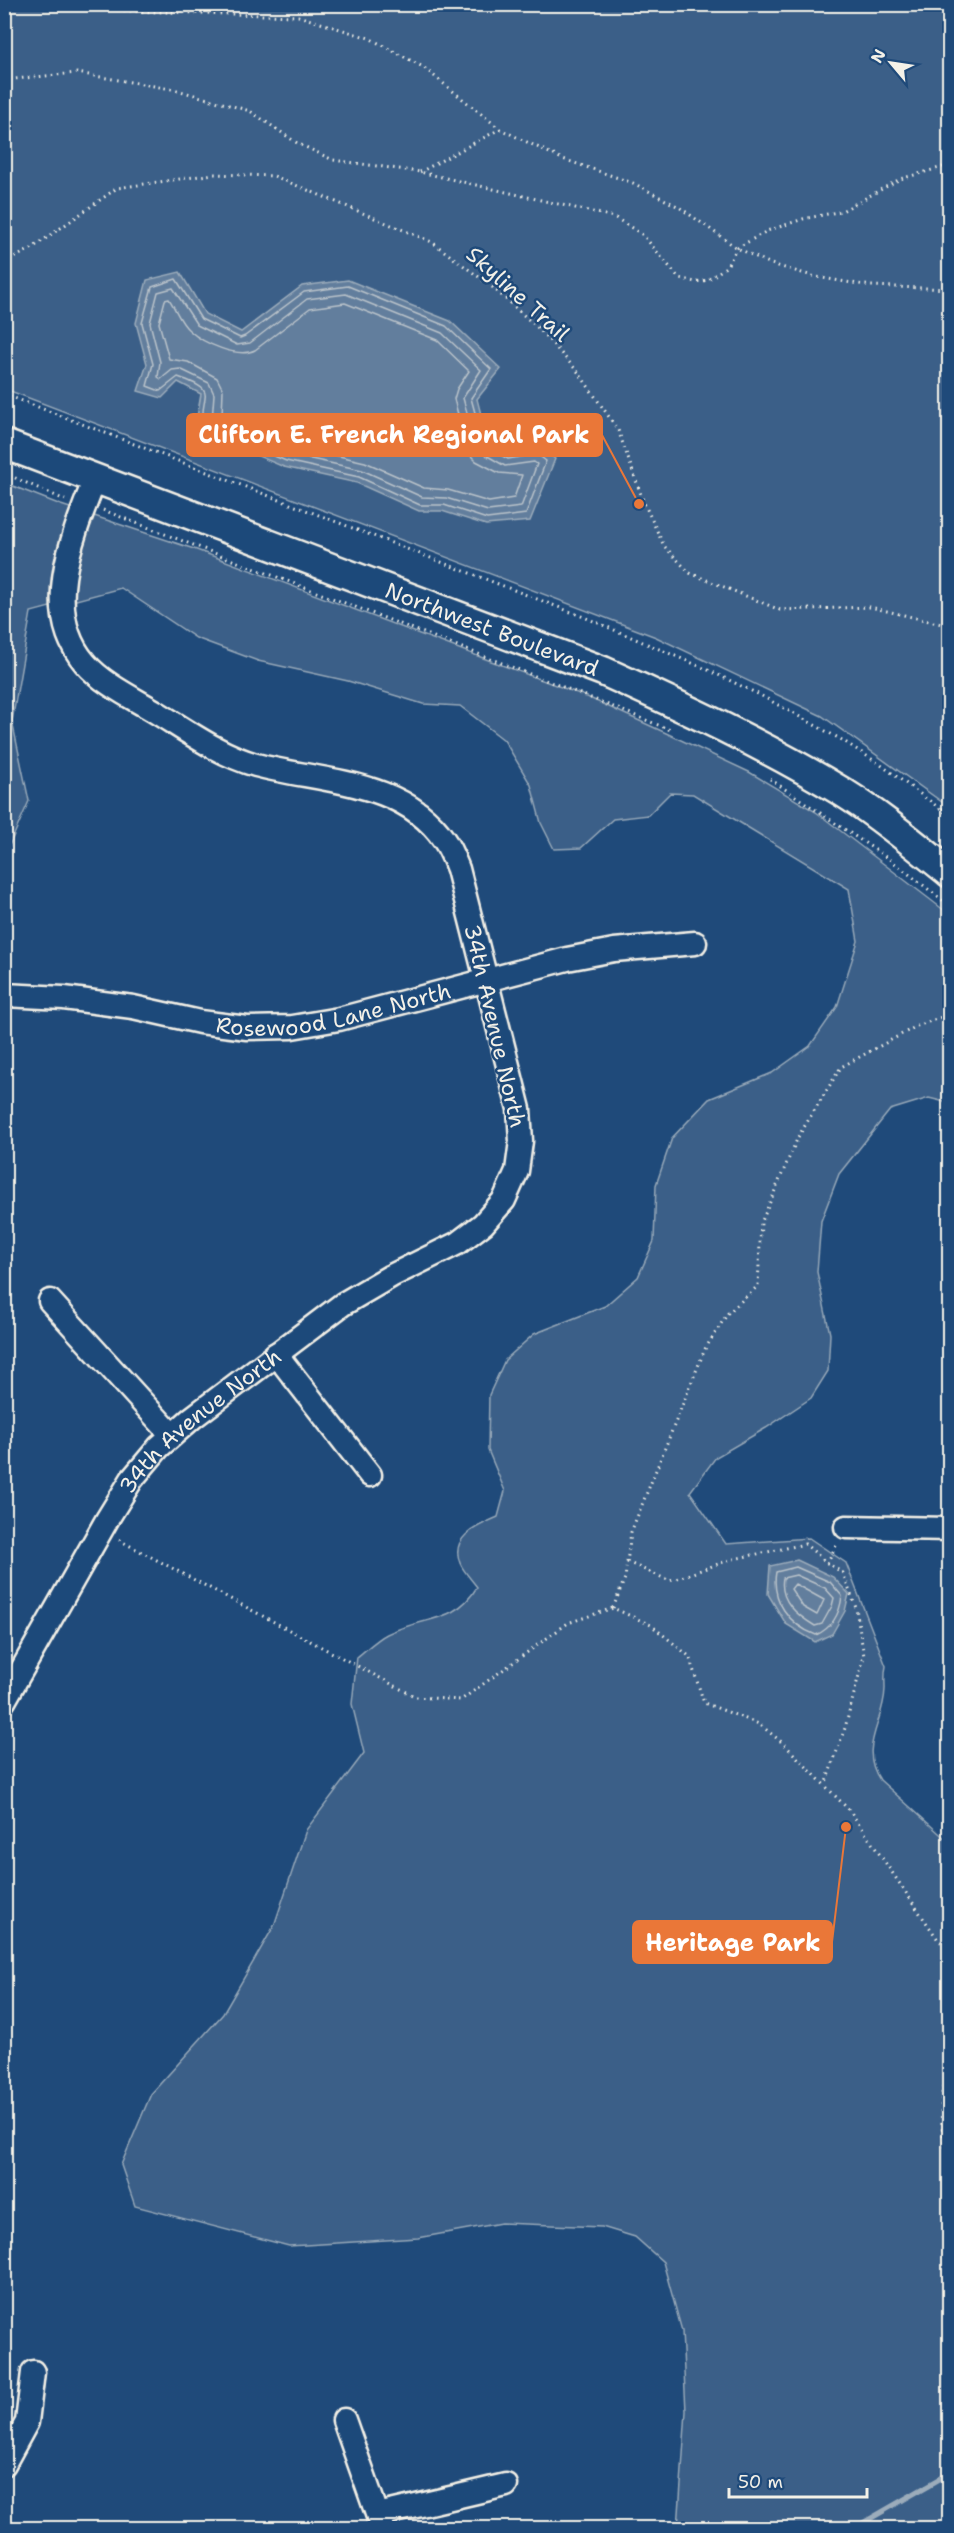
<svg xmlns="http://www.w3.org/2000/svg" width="954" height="2533" viewBox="0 0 954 2533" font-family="'Shantell Sans',sans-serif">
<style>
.green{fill:#3a5f88;stroke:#97a8b8;stroke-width:1.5}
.water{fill:#627e9d;stroke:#9cacbb;stroke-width:1.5}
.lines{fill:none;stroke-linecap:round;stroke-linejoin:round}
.shore{stroke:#bac3ca;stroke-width:1.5}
.stream{stroke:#9cacbb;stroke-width:5}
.minor-casing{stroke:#f4f1e8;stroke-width:27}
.major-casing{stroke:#f4f1e8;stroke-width:33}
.path{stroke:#f4f1e8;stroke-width:3;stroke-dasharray:1.5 4.5;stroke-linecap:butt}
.minor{stroke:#1f4a7a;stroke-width:22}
.major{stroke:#1f4a7a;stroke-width:28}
.labels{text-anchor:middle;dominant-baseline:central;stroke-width:5;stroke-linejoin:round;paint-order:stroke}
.street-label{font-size:22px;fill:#f4f1e8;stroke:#1f4a7a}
.leader{fill:none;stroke:#ea7738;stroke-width:2}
.callout-dot{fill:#ea7738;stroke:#1f4a7a;stroke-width:2}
.callout{fill:#ea7738;stroke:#ea7738;stroke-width:2}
.callout-label{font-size:24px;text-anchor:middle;font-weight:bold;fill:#fff}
</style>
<rect width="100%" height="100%" fill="#1f4a7a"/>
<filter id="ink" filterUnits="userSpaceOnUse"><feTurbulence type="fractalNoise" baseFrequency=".0167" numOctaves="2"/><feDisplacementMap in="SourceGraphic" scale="12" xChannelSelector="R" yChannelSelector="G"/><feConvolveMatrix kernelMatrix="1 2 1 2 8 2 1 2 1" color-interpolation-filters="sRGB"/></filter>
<g filter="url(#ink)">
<path class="green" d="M4,5H949V807L822,716L656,637L5,389Z
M5,483L61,505L194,549L491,661L585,696L666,733L749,772L816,812L949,914V1103L929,1098L890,1110L839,1174L821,1221L817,1272L830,1334L828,1371L811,1398L766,1428L716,1457L690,1492L726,1544L809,1538L846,1563L886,1666C884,1674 885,1680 885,1689C884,1723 858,1747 880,1780L949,1842V2528H678L686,2411L682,2331L663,2262L635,2237L602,2227L501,2223L418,2238L289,2246L135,2206L121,2165L151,2094L223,2014L274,1926L306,1830L364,1753L352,1704L357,1657C367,1649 377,1639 387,1634C422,1616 455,1625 477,1587C472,1580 463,1571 460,1563C449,1536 480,1525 498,1517L505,1491L488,1450L489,1395L505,1360L534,1334L605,1306L638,1277L654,1241L656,1185L672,1138L709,1099L772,1073L810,1046L837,1007L858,941L849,889L693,794L670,793L648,815L613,819L581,848L554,849L541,823L531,785L504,740L460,706L423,704L348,681L258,661L196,638L121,588L31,612L12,721L29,801L5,855Z"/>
<path class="water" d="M180,272L205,314L241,332L302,286L348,280L450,321L501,369L477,399L488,442L509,453L539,447L555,459L530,521L486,525L442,511H419L357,483L284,467L195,429L201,394L178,382L162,398L138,391L147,364L136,323L147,280Z
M797,1560L833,1577L849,1594L845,1611L832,1634L815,1642L786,1624L768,1594L770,1566Z"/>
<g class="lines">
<path class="shore" d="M176,279L201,319L240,338L245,336L304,292L348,286L446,326L491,369L471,398L484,446L508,459L537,454L546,461L526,514L487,519L444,505H420L359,477L286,461L204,426C197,396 223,392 178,377L160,391L147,386L153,364L142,323L152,287Z
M173,288L197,325L237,345L250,343L307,299L346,294L442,333L481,370L463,398L477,450L505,466L534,462L537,464L521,507L488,511L446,498L422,497L362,470L288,454L212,421L214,394L209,383L180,369L172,370L161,379L158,377L160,362L150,323L158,292Z
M169,299C176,309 180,323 190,331C203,343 238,359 255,350L310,308L345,303L437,340L469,371L457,389L454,399L468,453L476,461L499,473L522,475L514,498L489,502L448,490L424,488L365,462L291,445L222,416L223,390L217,378L188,362L169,359L159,323L165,300Z
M796,1567L830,1582L842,1596C840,1613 832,1628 816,1635C789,1625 771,1600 776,1572Z
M796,1575L825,1588L834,1598L832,1606L822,1624L815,1626C797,1615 779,1601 783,1578Z
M795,1584L824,1600L817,1615L803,1607L791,1589Z"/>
<path class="stream" d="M854,2528L950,2473"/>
<g class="minor-casing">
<g id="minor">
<path id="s1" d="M4,995L64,998L133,1007L200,1022L247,1028L292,1027L339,1019L567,959L614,950L695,943"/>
<path d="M50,1301L172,1435"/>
<path d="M276,1354L370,1475"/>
<path d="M846,1527L950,1529"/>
<path id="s2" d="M4,1701L108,1518L132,1479L159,1447L192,1418L343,1304L391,1276L458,1243L483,1224L504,1200L517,1171L521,1141L519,1109L458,869C454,859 450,848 444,840C403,779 320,782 256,765C220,755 187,731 156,712C133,698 103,684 85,663C40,611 73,535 95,479"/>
<path d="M344,2420L382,2528"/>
<path d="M4,2464L27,2422L33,2372"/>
<path d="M378,2515L506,2485"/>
</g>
</g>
<g class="major-casing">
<g id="major">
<path id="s3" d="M4,444L603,671C685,708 767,746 844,793C881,816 916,846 950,873"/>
</g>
</g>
<path class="path" d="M4,6L58,5L133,11L298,16L369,38L423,67L500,129L560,158L633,183L679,207L737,248L771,264L816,277L871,286L950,289
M4,80L77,73L177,90L250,111L297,143L333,160L420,172L614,217L643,235L679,278L695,282L708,280L727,266L737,248
M420,172L500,129
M737,248L767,231L803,219L842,211L900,179L950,165
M4,263L31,249L117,188L214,174L274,176L432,242L491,286L538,328L579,373L618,430L644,503L664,546L690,573L780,610L870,607L950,626
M4,394L584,617L706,669L760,695L842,740L881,765L950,816
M4,473L65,500
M103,510C292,584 484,654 673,731
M770,779L896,864L950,906
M942,809L950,803
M119,1540L416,1697L461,1700L568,1623L613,1608L651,1625L689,1656L704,1703L759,1724L784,1744L850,1811L939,1941L950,1947
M627,1562L670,1581L729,1560L805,1544L827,1563L843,1573L856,1608L864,1656L845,1728L825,1785
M827,1563L837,1544
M613,1608L625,1578L631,1532L705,1349L728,1313L758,1286L761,1223L798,1137L841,1067L917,1026L950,1014
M950,2051C941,2085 936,2126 950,2159"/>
<use href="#minor" class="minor"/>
<use href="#major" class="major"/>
</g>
</g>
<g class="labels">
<g class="street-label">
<text transform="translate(518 294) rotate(42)">Skyline Trail</text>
<text stroke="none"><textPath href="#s3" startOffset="522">Northwest Boulevard</textPath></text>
<text stroke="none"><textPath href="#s1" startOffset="334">Rosewood Lane North</textPath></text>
<text transform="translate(495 1026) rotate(77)">34th Avenue North</text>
<text stroke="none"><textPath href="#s2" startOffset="346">34th Avenue North</textPath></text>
</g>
</g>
<path class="leader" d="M639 504L602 435M846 1827L832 1942"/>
<g class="callout-dot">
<circle cx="639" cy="504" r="6"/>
<circle cx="846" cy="1827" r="6"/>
</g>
<g class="callout">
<rect x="187" y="414" width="415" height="42" rx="6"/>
<rect x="633" y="1921" width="199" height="42" rx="6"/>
</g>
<g class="callout-label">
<text x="394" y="443">Clifton E. French Regional Park</text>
<text x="733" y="1951">Heritage Park</text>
</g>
<rect width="954" height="2533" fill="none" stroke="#1f4a7a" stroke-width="24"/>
<rect x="12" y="12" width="930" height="2509" fill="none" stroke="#f4f1e8" stroke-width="2" filter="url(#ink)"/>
<g transform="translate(891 63) rotate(299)" stroke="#1f4a7a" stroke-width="4.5" paint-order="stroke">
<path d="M0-4.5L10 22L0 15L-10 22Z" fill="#f4f1e8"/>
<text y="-9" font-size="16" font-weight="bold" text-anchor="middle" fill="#f4f1e8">N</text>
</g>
<path d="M729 2488v9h138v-9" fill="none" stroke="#f4f1e8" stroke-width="3"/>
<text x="738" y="2488" font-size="18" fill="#f4f1e8" stroke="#1f4a7a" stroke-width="4.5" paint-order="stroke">50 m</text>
</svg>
